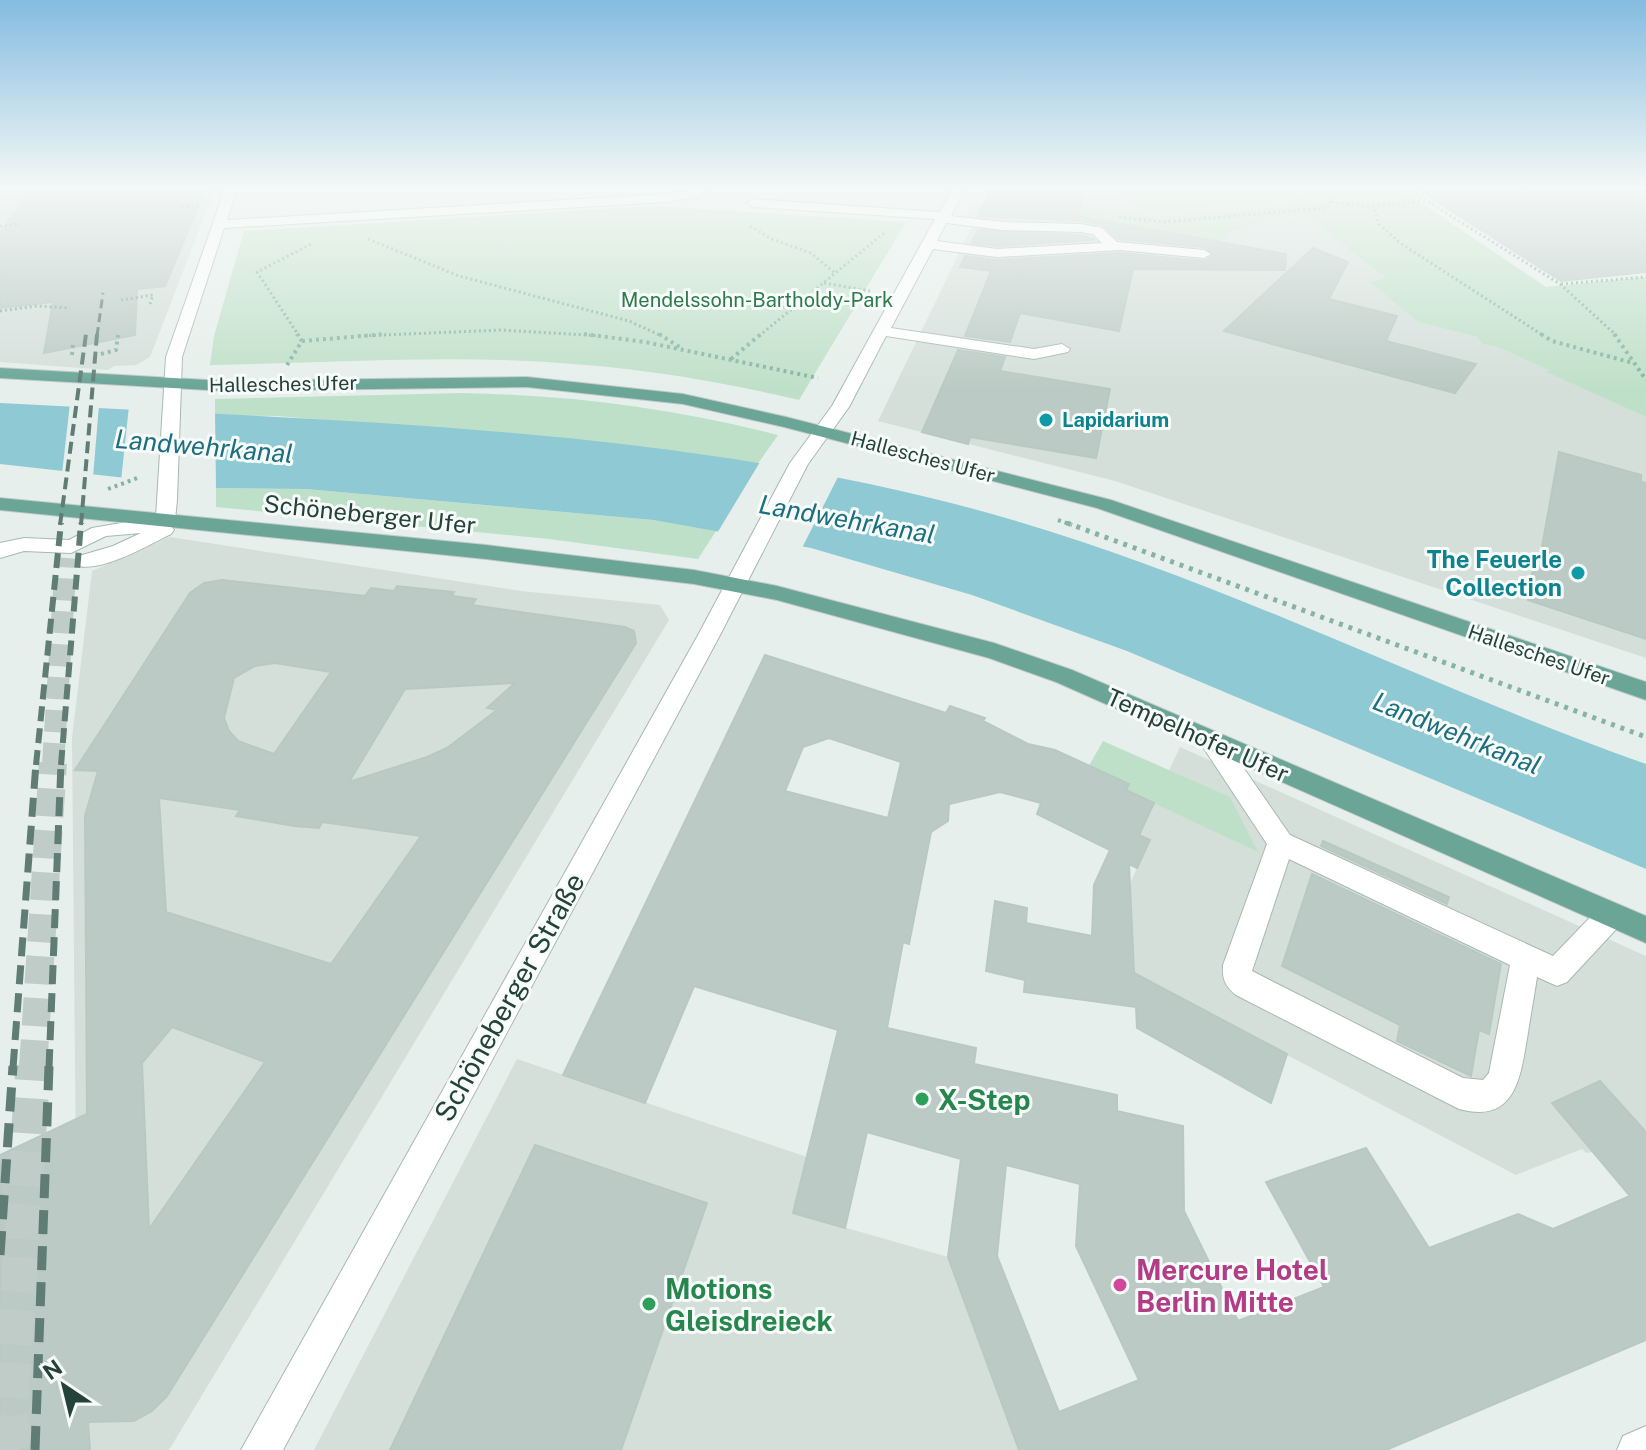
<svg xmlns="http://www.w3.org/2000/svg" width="1646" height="1450" viewBox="0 0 1646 1450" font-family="'Public Sans',sans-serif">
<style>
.built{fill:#d4dfda}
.green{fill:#bfe0c8}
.water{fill:#8ec9d4}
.pier{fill:#e6efeb}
.building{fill:#bbcac4;stroke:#b8c9c2;stroke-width:2;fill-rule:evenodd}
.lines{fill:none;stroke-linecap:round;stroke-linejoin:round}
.minor-tunnel-far2{stroke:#bfccc8;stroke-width:22;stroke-dasharray:22 11;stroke-linecap:butt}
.minor-tunnel-far1{stroke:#bfccc8;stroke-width:28;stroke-dasharray:28 14;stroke-linecap:butt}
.minor-tunnel{stroke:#bfccc8;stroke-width:35;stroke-dasharray:35 18;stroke-linecap:butt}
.minor-casing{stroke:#a8b8b2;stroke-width:2}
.major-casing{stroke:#c2cac8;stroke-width:2}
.path-far2{stroke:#86b3a5;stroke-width:3;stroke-dasharray:2 3;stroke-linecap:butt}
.path-far1{stroke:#86b3a5;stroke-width:4;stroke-dasharray:3 4;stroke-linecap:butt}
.path{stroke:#86b3a5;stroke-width:5;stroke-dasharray:4 6;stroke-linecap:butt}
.minor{fill:#fff;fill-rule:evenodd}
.major{fill:#6aa596;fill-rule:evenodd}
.rail-far4{stroke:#5f7d75;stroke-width:3;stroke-dasharray:9 5;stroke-linecap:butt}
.rail-far3{stroke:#5f7d75;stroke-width:4;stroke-dasharray:12 6;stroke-linecap:butt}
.rail-far2{stroke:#5f7d75;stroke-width:6;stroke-dasharray:15 7;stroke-linecap:butt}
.rail-far1{stroke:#5f7d75;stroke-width:7;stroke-dasharray:19 9;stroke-linecap:butt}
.rail{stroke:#5f7d75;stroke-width:9;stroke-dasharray:24 12;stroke-linecap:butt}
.culture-dot{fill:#0f9aa8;stroke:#f7fbf9;stroke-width:3}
.leisure-dot{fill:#2e9e5b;stroke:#f7fbf9;stroke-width:3}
.hotel-dot{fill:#d1479c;stroke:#f7fbf9;stroke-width:3}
.labels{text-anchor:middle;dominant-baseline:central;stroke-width:6;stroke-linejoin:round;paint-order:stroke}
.far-park-label{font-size:20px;fill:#2d7a4b;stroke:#f7fbf9}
.far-street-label{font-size:20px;fill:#24423a;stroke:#f7fbf9}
.far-culture-label{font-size:20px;font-weight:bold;fill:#0d838f;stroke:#f7fbf9;text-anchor:start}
.street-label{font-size:24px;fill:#24423a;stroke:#f7fbf9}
.culture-label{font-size:24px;font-weight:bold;fill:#0d838f;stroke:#f7fbf9;text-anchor:end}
.water-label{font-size:26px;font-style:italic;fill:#1c6f80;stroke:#f7fbf9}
.near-street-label{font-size:28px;fill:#24423a;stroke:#f7fbf9}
.near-leisure-label{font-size:28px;font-weight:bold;fill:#27864d;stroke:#f7fbf9;text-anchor:start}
.near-hotel-label{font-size:28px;font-weight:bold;fill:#b23c85;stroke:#f7fbf9;text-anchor:start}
</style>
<rect width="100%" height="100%" fill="#e6efeb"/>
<path class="built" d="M7,186H216L150,357L136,365L114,366L108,370L0,362V194Z
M992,186H1297L1321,203L1167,217L987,195Z
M971,205L1086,218L1196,238L1227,234L1276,218L1306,215L1386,279L1372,281L1418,322L1477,337L1482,344L1498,347L1550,370L1548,371L1646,417V658L1115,481L878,421L976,218L966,216Z
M170,537L521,591L660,605L669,620L169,1450H90L77,1282L72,738L92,571Z
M1180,747L1646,956V1129L1593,1152L1586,1153L1582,1149L1516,1175L1287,1055L1271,1103L1137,1028L1130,884L1149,840L1139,835Z
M517,1059L807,1157L794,1213L948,1257L1019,1450H314Z"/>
<path class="green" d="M1119,186H1289L1306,198L1145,212Z
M1303,186H1396L1546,287L1646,277V417L1547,372L1549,370L1498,347L1482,344L1477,337L1418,322L1370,282L1385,278L1306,215L1275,218L1227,234L1220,242L1086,218L982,206L987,195L1167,217L1320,203L1300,187Z
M653,206L906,222L799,400C715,380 632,367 546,362C435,355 322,363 210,365L214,336L244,231Z
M462,393C570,395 673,408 778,435L757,465L595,442L277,416L215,415V399Z
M216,488L306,489L653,520L716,531L698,559L549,539L216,507Z
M1103,741L1230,797L1258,852L1126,790L1129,783L1107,774L1103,779L1086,771Z"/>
<path class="water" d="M0,403C326,421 676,425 992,514C1218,577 1425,686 1646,764V869L1127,651L972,595L811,548L653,520L306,489L216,488L0,464Z"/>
<path class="pier" d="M70,403L99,405L93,477L62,474Z
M129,406L215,411L216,488L197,490L121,481Z
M760,462L839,475L801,550L716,535Z"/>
<path class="building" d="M33,186H207L165,286L137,289L135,335L44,353L53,302L0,308V233Z
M992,186H1086L1077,216L1286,254L1285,270L1133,269L1119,331L1020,313L1010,342L965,336L991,271L960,267L965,256L997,260L1120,253L1204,261L1214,255L1204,247L1118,239L1103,225L1082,221L978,216Z
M1412,186H1646V272L1561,281Z
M978,230L1081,235L1095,240L997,246L972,243Z
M1313,248L1348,262L1329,299L1397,316L1386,341L1476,364L1455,393L1224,331Z
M958,350L1005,357L1000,371L1110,389L1096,458L970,437L968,444L922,432Z
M1559,452L1641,475V482L1646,483V639L1528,600L1535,556L1540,558Z
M222,580L365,596L371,588L394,591L397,586L454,592L452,596L476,599L472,605L625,627L634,631L636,643L167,1396L152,1411L134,1421L88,1422L90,1450H0V1155L87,1114L85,816L98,771L75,770L190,593L204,583ZM275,663L331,672L274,754L238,741L229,731L224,718L234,678L255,666ZM515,683L487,708L497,710L447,748L427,757L349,782L405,689ZM159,798L240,810L236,816L294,826L319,828L322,822L421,836L331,964L166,912ZM172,1027L265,1062L149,1229L142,1063Z
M765,655L946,713L950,706L985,718L983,721L1028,744L1055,750L1129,784L1126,790L1154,803L1139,835L1150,840L1137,868L1129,864L1134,973L1287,1054L1271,1103L1137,1028L1136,1007L1024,992L1025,980L986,971L995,901L1027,908L1026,923L1092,936L1094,885L1110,850L1037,814L1041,803L1000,792L949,804L948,821L931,832L909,944L903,942L887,1028L976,1048L974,1064L1117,1095V1111L1183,1126L1184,1211L1238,1321L1324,1287L1266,1182L1366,1148L1429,1248L1518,1214L1553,1229L1630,1196L1552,1103L1600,1081L1646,1132V1340L1386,1450H1019L948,1257L961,1159L867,1132L845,1228L793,1213L838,1030L694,986L645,1103L563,1075ZM829,738L901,762L888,818L785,791L803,747ZM1006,1165L1080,1184L1076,1246L1139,1380L1059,1412L997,1256Z
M1323,841L1449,897L1447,904L1321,846Z
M1312,874L1501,964L1489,1034L1479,1030L1471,1076L1397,1041L1400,1025L1282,966Z
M535,1145L707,1203L621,1450H390Z"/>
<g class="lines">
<path class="minor-tunnel-far2" d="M53,765L66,558"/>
<path class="minor-tunnel-far1" d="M33,1068L53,763"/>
<path class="minor-tunnel" d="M17,1450L10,1417L33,1066"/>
<g class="minor-casing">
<path id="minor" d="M226,186H238L227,220L666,194L692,190L695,186H707L700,196L666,202L224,228L182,357L177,500L175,520L170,525L174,530L171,534C149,545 102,572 79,566L76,561L79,556L113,546L141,533L106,536L71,553L24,551L0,558V543L24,538L69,540L92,528L156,517L166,357Z
M954,186H966L951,216L1003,222L1081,224L1102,228L1117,242L1204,250L1211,254L1204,258L1120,250L997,257L933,249L891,328L1034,349L1062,344L1070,349L1068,352L1034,359L886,336L849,407L808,464L719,637L283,1450H241L697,637L790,463L832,406L935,219L753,207L747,203L753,199L940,212ZM946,223L1003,230L1081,232L1093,234L1102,243L997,249L937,241Z
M1211,731L1220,734L1290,835L1553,956L1600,907L1610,903L1620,907L1624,916L1620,925L1567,982L1557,986L1537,977C1534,998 1530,1018 1527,1039C1520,1080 1514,1124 1459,1109L1236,995C1225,986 1222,979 1223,965L1267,844L1199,741L1202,734ZM1289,859L1510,965L1489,1073L1483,1080L1463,1078L1252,971Z
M1646,1426V1450H1617L1623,1436Z"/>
</g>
<g class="major-casing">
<path id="major" d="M0,368L225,381L527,377L683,394L786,417L1111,500L1646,682V700L1097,508L784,427L683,404L527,387L225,391L0,378Z
M0,498L486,545L694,570L777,586L994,643L1072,670L1646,916V943L1056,682L989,658L777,600L694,584L486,559L0,510Z"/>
</g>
<path class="path-far2" d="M1403,186L1560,284L1617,336
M1332,202L1373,206L1379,224L1400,243L1544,336
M1373,206L1424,201
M182,207L201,205
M1119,217L1163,222L1327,208L1340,186
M0,226L20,224
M750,226L772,239L811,253L835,273
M368,239L459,276L629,321L662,336
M824,283L870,291
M1561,284L1646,277
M738,296L791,309
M121,300L153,295L150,304
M0,311L37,306L70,308
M299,336L257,272L313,243
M359,336L501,330L602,336
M759,336L884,233"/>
<path class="path-far1" d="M584,334L645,342L818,378
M659,334L681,348
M1541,334L1552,341L1633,363
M1614,334L1646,380
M302,341L386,334
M101,354L116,350L118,335
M72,355L73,343
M731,359L761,334
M287,365L302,341L297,334
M108,489L140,477
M1058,520L1072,525"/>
<path class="path" d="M1067,523L1646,737"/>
<use href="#minor" class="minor"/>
<use href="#major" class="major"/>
<path class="rail-far4" d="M97,336L103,293"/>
<path class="rail-far3" d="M60,525L86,334
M81,525L97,334"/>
<path class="rail-far2" d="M36,765L61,523
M61,765L81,523"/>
<path class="rail-far1" d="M13,1068L36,763
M49,1068L61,763"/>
<path class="rail" d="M0,1255L13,1066
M35,1450L49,1066"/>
</g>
<linearGradient id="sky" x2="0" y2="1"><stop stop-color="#84bce0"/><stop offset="0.48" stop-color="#f4f8f6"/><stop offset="1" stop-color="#f4f8f6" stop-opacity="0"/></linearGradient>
<rect width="1646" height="389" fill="url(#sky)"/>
<g class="culture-dot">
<circle cx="1046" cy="420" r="8"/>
<circle cx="1578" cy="573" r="8"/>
</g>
<g class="leisure-dot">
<circle cx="922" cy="1099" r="8"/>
<circle cx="649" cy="1304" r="8"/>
</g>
<circle class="hotel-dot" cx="1120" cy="1285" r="8"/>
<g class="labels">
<g class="far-park-label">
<text x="757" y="300">Mendelssohn-Bartholdy-Park</text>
</g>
<g class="far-street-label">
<text transform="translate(283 384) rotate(-1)">Hallesches Ufer</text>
<text transform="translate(923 457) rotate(15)">Hallesches Ufer</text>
<text transform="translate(1539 655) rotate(19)">Hallesches Ufer</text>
</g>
<g class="far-culture-label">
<text x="1062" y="420">Lapidarium</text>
</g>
<g class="street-label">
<text transform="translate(370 514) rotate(6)">Schöneberger Ufer</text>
<text transform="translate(1198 735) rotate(24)">Tempelhofer Ufer</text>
</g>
<g class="culture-label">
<text x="1562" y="559">The Feuerle<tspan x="1562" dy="28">Collection</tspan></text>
</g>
<g class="water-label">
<text transform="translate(204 446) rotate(5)">Landwehrkanal</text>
<text transform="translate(847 519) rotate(10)">Landwehrkanal</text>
<text transform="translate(1457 733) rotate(22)">Landwehrkanal</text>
</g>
<g class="near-street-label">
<text transform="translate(509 997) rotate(-61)">Schöneberger Straße</text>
</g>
<g class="near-leisure-label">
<text x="938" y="1099">X-Step</text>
<text x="665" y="1288">Motions<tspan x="665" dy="32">Gleisdreieck</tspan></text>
</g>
<g class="near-hotel-label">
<text x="1136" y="1269">Mercure Hotel<tspan x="1136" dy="32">Berlin Mitte</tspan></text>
</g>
</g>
<g transform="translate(64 1386) rotate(325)" stroke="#f7fbf9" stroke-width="6" paint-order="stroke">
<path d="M0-6L14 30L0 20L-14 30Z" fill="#24423a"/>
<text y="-12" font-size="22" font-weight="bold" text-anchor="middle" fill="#24423a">N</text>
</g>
</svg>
